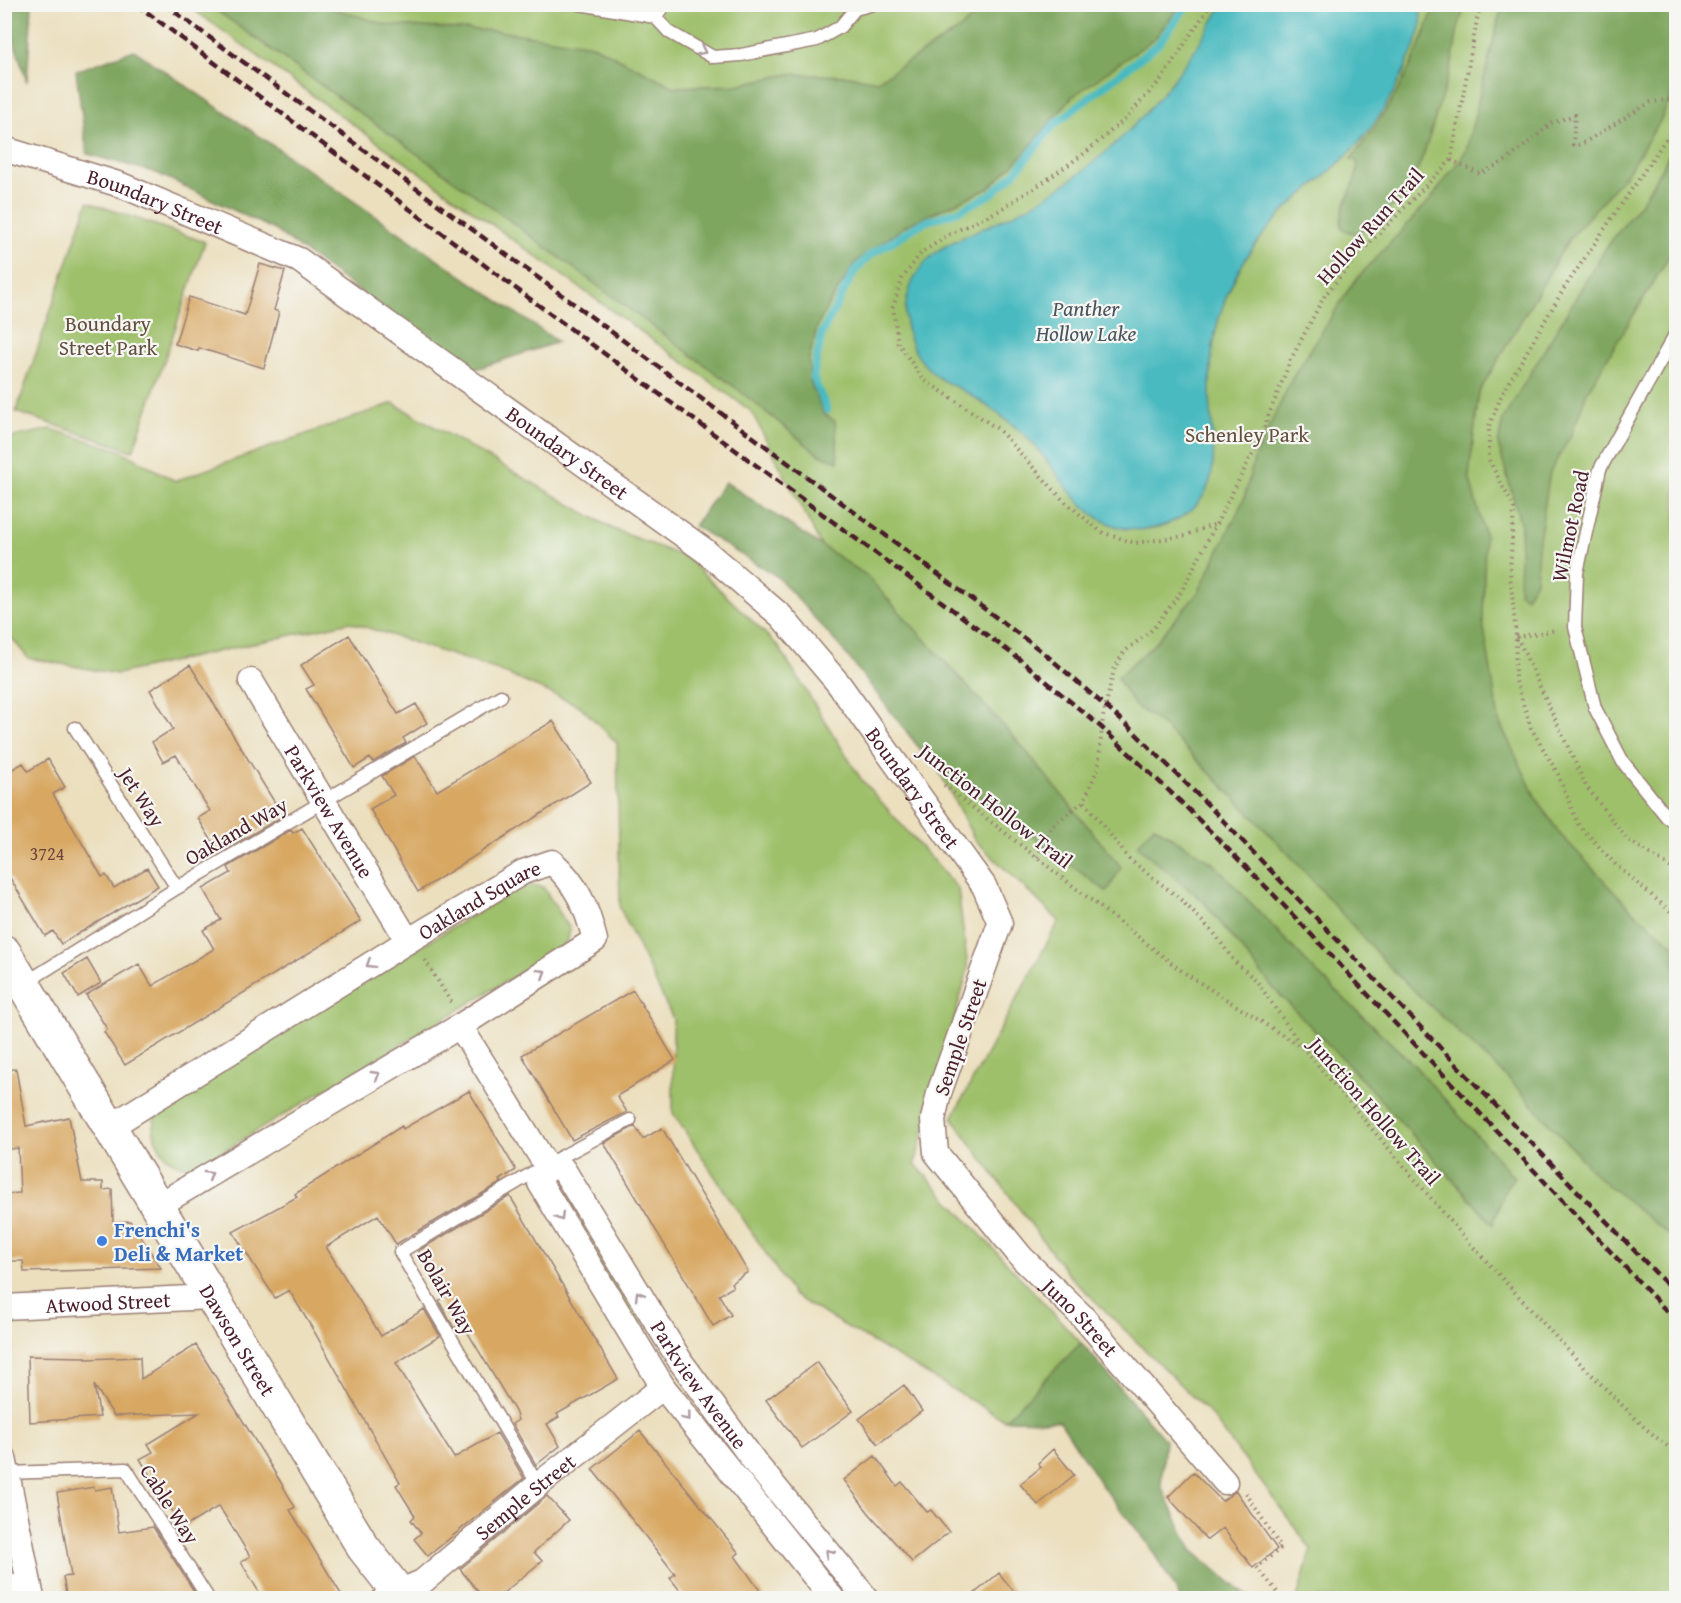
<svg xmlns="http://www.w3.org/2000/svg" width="1681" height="1603" viewBox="0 0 1681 1603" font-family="'Gentium Book Plus',serif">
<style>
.green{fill:#9ec06a;stroke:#74704a;stroke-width:1.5}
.forest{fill:#7ea65e;stroke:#646244;stroke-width:1.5}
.water{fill:#4abac0;stroke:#4a6c76;stroke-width:1.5}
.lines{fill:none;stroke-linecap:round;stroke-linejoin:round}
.stream{stroke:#4abac0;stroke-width:8}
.building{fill:#d8a863}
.lane-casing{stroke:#9a7f74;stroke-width:15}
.street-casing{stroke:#9a7f74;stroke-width:27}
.secondary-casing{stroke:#9a7f74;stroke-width:36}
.path{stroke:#9a7f74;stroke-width:4;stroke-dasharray:1.5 4.5;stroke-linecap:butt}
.lane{stroke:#fff;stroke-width:12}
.street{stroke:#fff;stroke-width:24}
.secondary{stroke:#fff;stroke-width:33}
.rail{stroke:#4a1f2b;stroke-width:4.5;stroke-dasharray:9 4.5;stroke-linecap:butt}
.oneway{stroke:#ae9aa0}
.shop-dot{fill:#3f7fe0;stroke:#f6f6f2;stroke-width:2}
.labels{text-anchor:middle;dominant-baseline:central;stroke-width:4.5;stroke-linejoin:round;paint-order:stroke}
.number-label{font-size:18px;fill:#6e4139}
.street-label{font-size:21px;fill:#4a1f2b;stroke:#f6f6f2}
.park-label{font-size:21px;fill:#634f3e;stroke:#f6f6f2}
.shop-label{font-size:21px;font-weight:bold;fill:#366cbe;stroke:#f6f6f2;text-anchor:start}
.water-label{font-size:22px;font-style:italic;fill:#4a555f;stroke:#f6f6f2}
</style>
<rect width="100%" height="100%" fill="#f6f6f2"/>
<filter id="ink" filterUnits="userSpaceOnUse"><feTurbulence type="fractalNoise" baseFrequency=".0167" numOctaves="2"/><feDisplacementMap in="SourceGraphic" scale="12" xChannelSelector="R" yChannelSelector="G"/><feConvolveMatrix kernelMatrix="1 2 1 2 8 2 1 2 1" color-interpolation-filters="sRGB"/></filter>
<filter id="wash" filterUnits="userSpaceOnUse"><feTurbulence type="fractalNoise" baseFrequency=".008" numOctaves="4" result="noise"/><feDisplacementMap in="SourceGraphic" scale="24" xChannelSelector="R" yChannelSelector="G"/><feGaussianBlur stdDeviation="1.35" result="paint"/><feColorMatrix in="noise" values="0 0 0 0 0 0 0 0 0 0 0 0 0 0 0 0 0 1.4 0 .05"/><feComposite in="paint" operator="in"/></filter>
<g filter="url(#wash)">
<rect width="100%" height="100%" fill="#ebdfbe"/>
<path class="green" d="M187,5H1676V1598H1297L1311,1549L1211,1415L1067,1273L952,1118L1059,921L975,840L751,411Z
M88,202L205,242L133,451L16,412Z
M393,403L613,529L687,558L778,646L861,779L958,889L968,969L915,1164L1081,1343L1005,1420L794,1296L673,1113V1019L620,908L617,743L580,706L495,669L350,622L117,674L28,658L5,630L4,439L51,429L122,451L175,481Z
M531,885L543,887L570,929L568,940L555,952L205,1162C200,1164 192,1167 186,1166C163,1165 145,1131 158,1111C162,1106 167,1102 171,1097L516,889Z
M558,1179L647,1325L644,1331L639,1332L552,1183Z"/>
<path class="forest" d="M5,4L32,5L27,82L5,13Z
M209,5H321L387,25L498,31L593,45L674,87L736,85L789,74L850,76L877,81L957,31L988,5H1181L1155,38L1072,97L1024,154L989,188L907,225L857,261L828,305L817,327L809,359L810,381L824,414L835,421L838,461L818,454L740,391L490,206Z
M1435,5H1466C1456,27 1457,39 1452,62C1448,80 1441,97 1436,115C1423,159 1414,194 1374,223C1363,232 1355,236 1342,229C1337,204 1360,186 1357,161L1351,159C1392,107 1414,67 1435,5Z
M1502,5H1676V84L1661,120L1627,173L1569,239L1479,392L1469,476L1485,536L1483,622L1499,721L1536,798L1560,834L1632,910L1676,947V1226L1669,1235L1598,1177L1511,1081L1392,970L1297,863L1223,786L1160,723L1134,705L1117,678L1153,645L1198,593L1244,499L1255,456L1293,377L1353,283L1431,199L1466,151Z
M134,50L558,342L470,371L273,229L157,173L87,154L76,71Z
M1676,143V245L1588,390L1571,435L1550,472L1538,547L1536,581L1526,597L1519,592L1521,525L1498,444L1503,419L1605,249L1643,200Z
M725,482L866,575L1020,744L1121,867L1107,892L927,758L842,649L778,577L694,526Z
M1154,826L1213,863L1314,970L1414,1065L1514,1177L1506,1187L1493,1224L1357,1074L1274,989L1202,900L1137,846Z
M1081,1343L1165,1440L1161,1486L1192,1550L1249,1598H1179L1178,1592L1146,1541L1102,1486L1060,1421L1005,1420Z"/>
<path class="water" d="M1223,4L1418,5C1426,25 1418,39 1409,59C1393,99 1369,136 1337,165C1316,185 1292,201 1273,223C1245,254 1226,288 1216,329C1212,350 1210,372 1210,394C1211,445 1230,499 1167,524C1147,532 1124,532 1104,521C1073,505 1055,468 1032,442C1013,423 991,408 969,394C959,388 947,384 938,377C907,354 897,315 913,281C929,245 967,237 999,221C1021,211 1042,200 1062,186C1131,139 1182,77 1223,4Z"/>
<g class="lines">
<path class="stream" d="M827,410L813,377L822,333L854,272L870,255L922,223L958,211L990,195L1014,174L1054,125L1158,44L1188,4"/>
</g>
<g id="blocks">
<path class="building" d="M260,264L285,271L274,310L279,312L264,368L199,348L198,351L175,344L189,297L245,315Z
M349,635L398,714L416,704L427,723L403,738L406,743L373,762L370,758L354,768L306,689L314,685L301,665Z
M190,665L283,816L219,853L198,818L210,811L176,755L163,762L152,742L173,729L150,690Z
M553,721L591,782L418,892L370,809L394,795L382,776L415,756L437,791Z
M48,759L65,787L53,794L102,877L106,875L114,888L147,868L158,886L61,944L53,931L45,936L4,868V774L23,763L28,771Z
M302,828L361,921L125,1065L104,1032L107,1029L86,995L139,964L152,986L214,949L203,930L221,920L203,889L231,873L228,867L291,830L293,833Z
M87,959L101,983L78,997L64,973Z
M633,990L675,1060L617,1096L627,1112L572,1140L522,1055Z
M16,1069L26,1126L69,1117L82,1182H103V1190L112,1189L113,1222L130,1221L161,1268L24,1272L23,1261H4V1194L20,1193L18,1148L4,1150V1070Z
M469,1091L516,1170L500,1180L502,1182L396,1244L378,1215L326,1247L381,1336L424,1309L440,1336L396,1363L454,1458L497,1433L524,1478L428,1556L414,1539L421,1533L411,1520L415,1516L396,1485L400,1483L315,1333L289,1290L275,1298L233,1232L297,1197L295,1194L402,1126L403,1129Z
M635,1126L643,1139L662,1128L748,1272L731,1283L733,1287L719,1295L731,1315L713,1326L604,1143Z
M510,1196L618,1379L557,1414L559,1417L547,1424L560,1446L536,1465L512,1424L518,1420L515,1411L462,1323L454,1328L439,1301L445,1297L418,1251Z
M196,1345L280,1481L295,1507L290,1510L344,1599H263L241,1562L250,1556L219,1506L183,1528L140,1459L153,1452L148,1444L199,1413L114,1416L94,1385L100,1417L30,1422L28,1356L86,1357V1359L140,1357L141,1379Z
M817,1362L853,1411L802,1448L766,1400Z
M904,1385L922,1411L878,1444L859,1419Z
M640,1431L739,1553L735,1556L766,1599H687L670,1578L675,1574L592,1469Z
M1053,1449L1074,1475L1038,1505L1020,1484L1041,1467L1038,1463Z
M875,1456L897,1486L902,1482L927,1512L931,1510L949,1532L912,1562L868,1512L844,1480Z
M1193,1472L1222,1501L1236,1491L1277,1549L1253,1568L1223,1528L1207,1540L1168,1497Z
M94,1487L95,1490L112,1487L119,1532L153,1527L199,1599H67L63,1577L71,1576L57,1493Z
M547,1496L569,1520L534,1552L542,1561L496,1599H484L460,1569Z
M999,1573L1020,1599H968Z"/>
</g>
</g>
<g filter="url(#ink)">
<use href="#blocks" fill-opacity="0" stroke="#9a7f74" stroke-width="1.5"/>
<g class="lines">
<g class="lane-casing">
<path id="lane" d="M580,4L655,17L669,32L713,57L741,55L817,40L840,27L855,9L873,4
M655,17L665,4
M1676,333L1600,469L1577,573L1575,627L1595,708L1623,762L1667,817L1676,823
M75,728L177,888
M25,983L177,888L501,696
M7,1473L126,1469L208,1598
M538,1485L400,1252L546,1165L630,1120"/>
</g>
<g class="street-casing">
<g id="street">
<path id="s1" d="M4,149L121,185L299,260L704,550L781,616L838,683L984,886L1000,923L939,1093L933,1120L936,1153L1022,1258L1082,1316L1225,1482"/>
<path id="s2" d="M251,681L408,941"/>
<path id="s3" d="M460,1026L546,1165L563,1169L681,1362L757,1465L866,1598"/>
<path id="s4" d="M110,1127L408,941L523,872L552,862C577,884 587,908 595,940L460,1026L159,1205"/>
<path d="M546,1165L540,1183L663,1387L832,1598"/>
<path id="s5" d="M4,1307L211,1297"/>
<path d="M4,1458L32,1598"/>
<path d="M4,1589L29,1584"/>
<path id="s6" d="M385,1598L422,1582L538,1485L663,1387"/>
</g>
</g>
<g class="secondary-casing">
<g id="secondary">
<path id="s7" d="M4,952L363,1547L403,1598"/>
</g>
</g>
<path class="path" d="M757,4L760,15
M1211,4L1160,81L1124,120L1085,153L1042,183L998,211L950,234L921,253L902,279L893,307L898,343L923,379L998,429L1063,500L1101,532L1135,543L1184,536L1218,523
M1676,124L1563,290L1502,394L1489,426V460L1514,508L1510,572L1516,637L1515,678L1531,728L1558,774L1578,824L1616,865L1676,916
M1451,160L1480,174L1507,160L1552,123L1575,115L1573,145H1580L1651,102L1676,99
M1516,637L1557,630
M1517,637L1586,786L1627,839L1676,871
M944,785L1183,972L1303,1048L1465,1238L1579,1362L1645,1428L1676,1453
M1037,857L1051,827L1084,801
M425,960L451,1002
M1303,1048L1256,980L1235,962L1214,933L1178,897L1129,859L1084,801L1098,768L1103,717L1114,670L1124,652L1153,629L1181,592L1257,445L1291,359L1325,295L1358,255L1451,160L1480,4
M1246,1493L1281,1548L1257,1567L1282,1598"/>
<use href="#lane" class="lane"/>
<use href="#street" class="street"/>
<use href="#secondary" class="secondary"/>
<path class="rail" d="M136,4L503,279L1018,658L1101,727L1181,802L1273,894L1676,1321
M164,4L574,304L1044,653L1128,726L1210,807L1676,1294"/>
</g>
<defs><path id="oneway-chevron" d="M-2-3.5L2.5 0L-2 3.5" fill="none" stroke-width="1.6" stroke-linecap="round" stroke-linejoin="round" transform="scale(1.5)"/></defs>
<g class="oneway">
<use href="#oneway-chevron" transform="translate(702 51) rotate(26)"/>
<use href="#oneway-chevron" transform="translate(370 964) rotate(148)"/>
<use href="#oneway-chevron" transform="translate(542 973) rotate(-32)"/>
<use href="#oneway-chevron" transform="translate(376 1075) rotate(-31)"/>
<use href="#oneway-chevron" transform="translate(209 1175) rotate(-31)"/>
<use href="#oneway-chevron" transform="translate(560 1217) rotate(59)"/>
<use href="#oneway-chevron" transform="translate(639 1295) rotate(-121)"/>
<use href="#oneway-chevron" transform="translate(687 1417) rotate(52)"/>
<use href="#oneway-chevron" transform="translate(829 1553) rotate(-129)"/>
</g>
</g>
<circle class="shop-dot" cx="102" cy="1241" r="6"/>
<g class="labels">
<g class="number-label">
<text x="47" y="853">3724</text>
</g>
<g class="street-label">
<text stroke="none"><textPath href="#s1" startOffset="160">Boundary Street</textPath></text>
<text transform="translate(1370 226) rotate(-48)">Hollow Run Trail</text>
<text stroke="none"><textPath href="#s1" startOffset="646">Boundary Street</textPath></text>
<text transform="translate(1570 526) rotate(-78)">Wilmot Road</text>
<text stroke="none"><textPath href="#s1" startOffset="1132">Boundary Street</textPath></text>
<text transform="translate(142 797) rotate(57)">Jet Way</text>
<text transform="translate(996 806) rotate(38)">Junction Hollow Trail</text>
<text stroke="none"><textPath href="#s2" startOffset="152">Parkview Avenue</textPath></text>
<text transform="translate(236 831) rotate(-30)">Oakland Way</text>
<text stroke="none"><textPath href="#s4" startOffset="434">Oakland Square</textPath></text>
<text transform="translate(960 1037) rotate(-71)">Semple Street</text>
<text transform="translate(1375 1111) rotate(49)">Junction Hollow Trail</text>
<text transform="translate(447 1292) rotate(60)">Bolair Way</text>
<text stroke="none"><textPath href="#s5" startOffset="104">Atwood Street</textPath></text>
<text stroke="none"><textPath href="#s1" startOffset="1754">Juno Street</textPath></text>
<text stroke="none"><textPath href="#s7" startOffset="453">Dawson Street</textPath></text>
<text stroke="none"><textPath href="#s3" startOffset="436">Parkview Avenue</textPath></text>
<text stroke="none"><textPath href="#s6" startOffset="174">Semple Street</textPath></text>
<text transform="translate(170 1504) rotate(57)">Cable Way</text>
</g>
<g class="park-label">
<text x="108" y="323">Boundary<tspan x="108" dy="24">Street Park</tspan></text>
<text x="1247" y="434">Schenley Park</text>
</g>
<g class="shop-label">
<text x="114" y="1229">Frenchi's<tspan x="114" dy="24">Deli &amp; Market</tspan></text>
</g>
<g class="water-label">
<text x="1086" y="308">Panther<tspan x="1086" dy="25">Hollow Lake</tspan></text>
</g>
</g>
<rect width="1681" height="1603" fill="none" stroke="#f6f6f2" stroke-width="24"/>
</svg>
